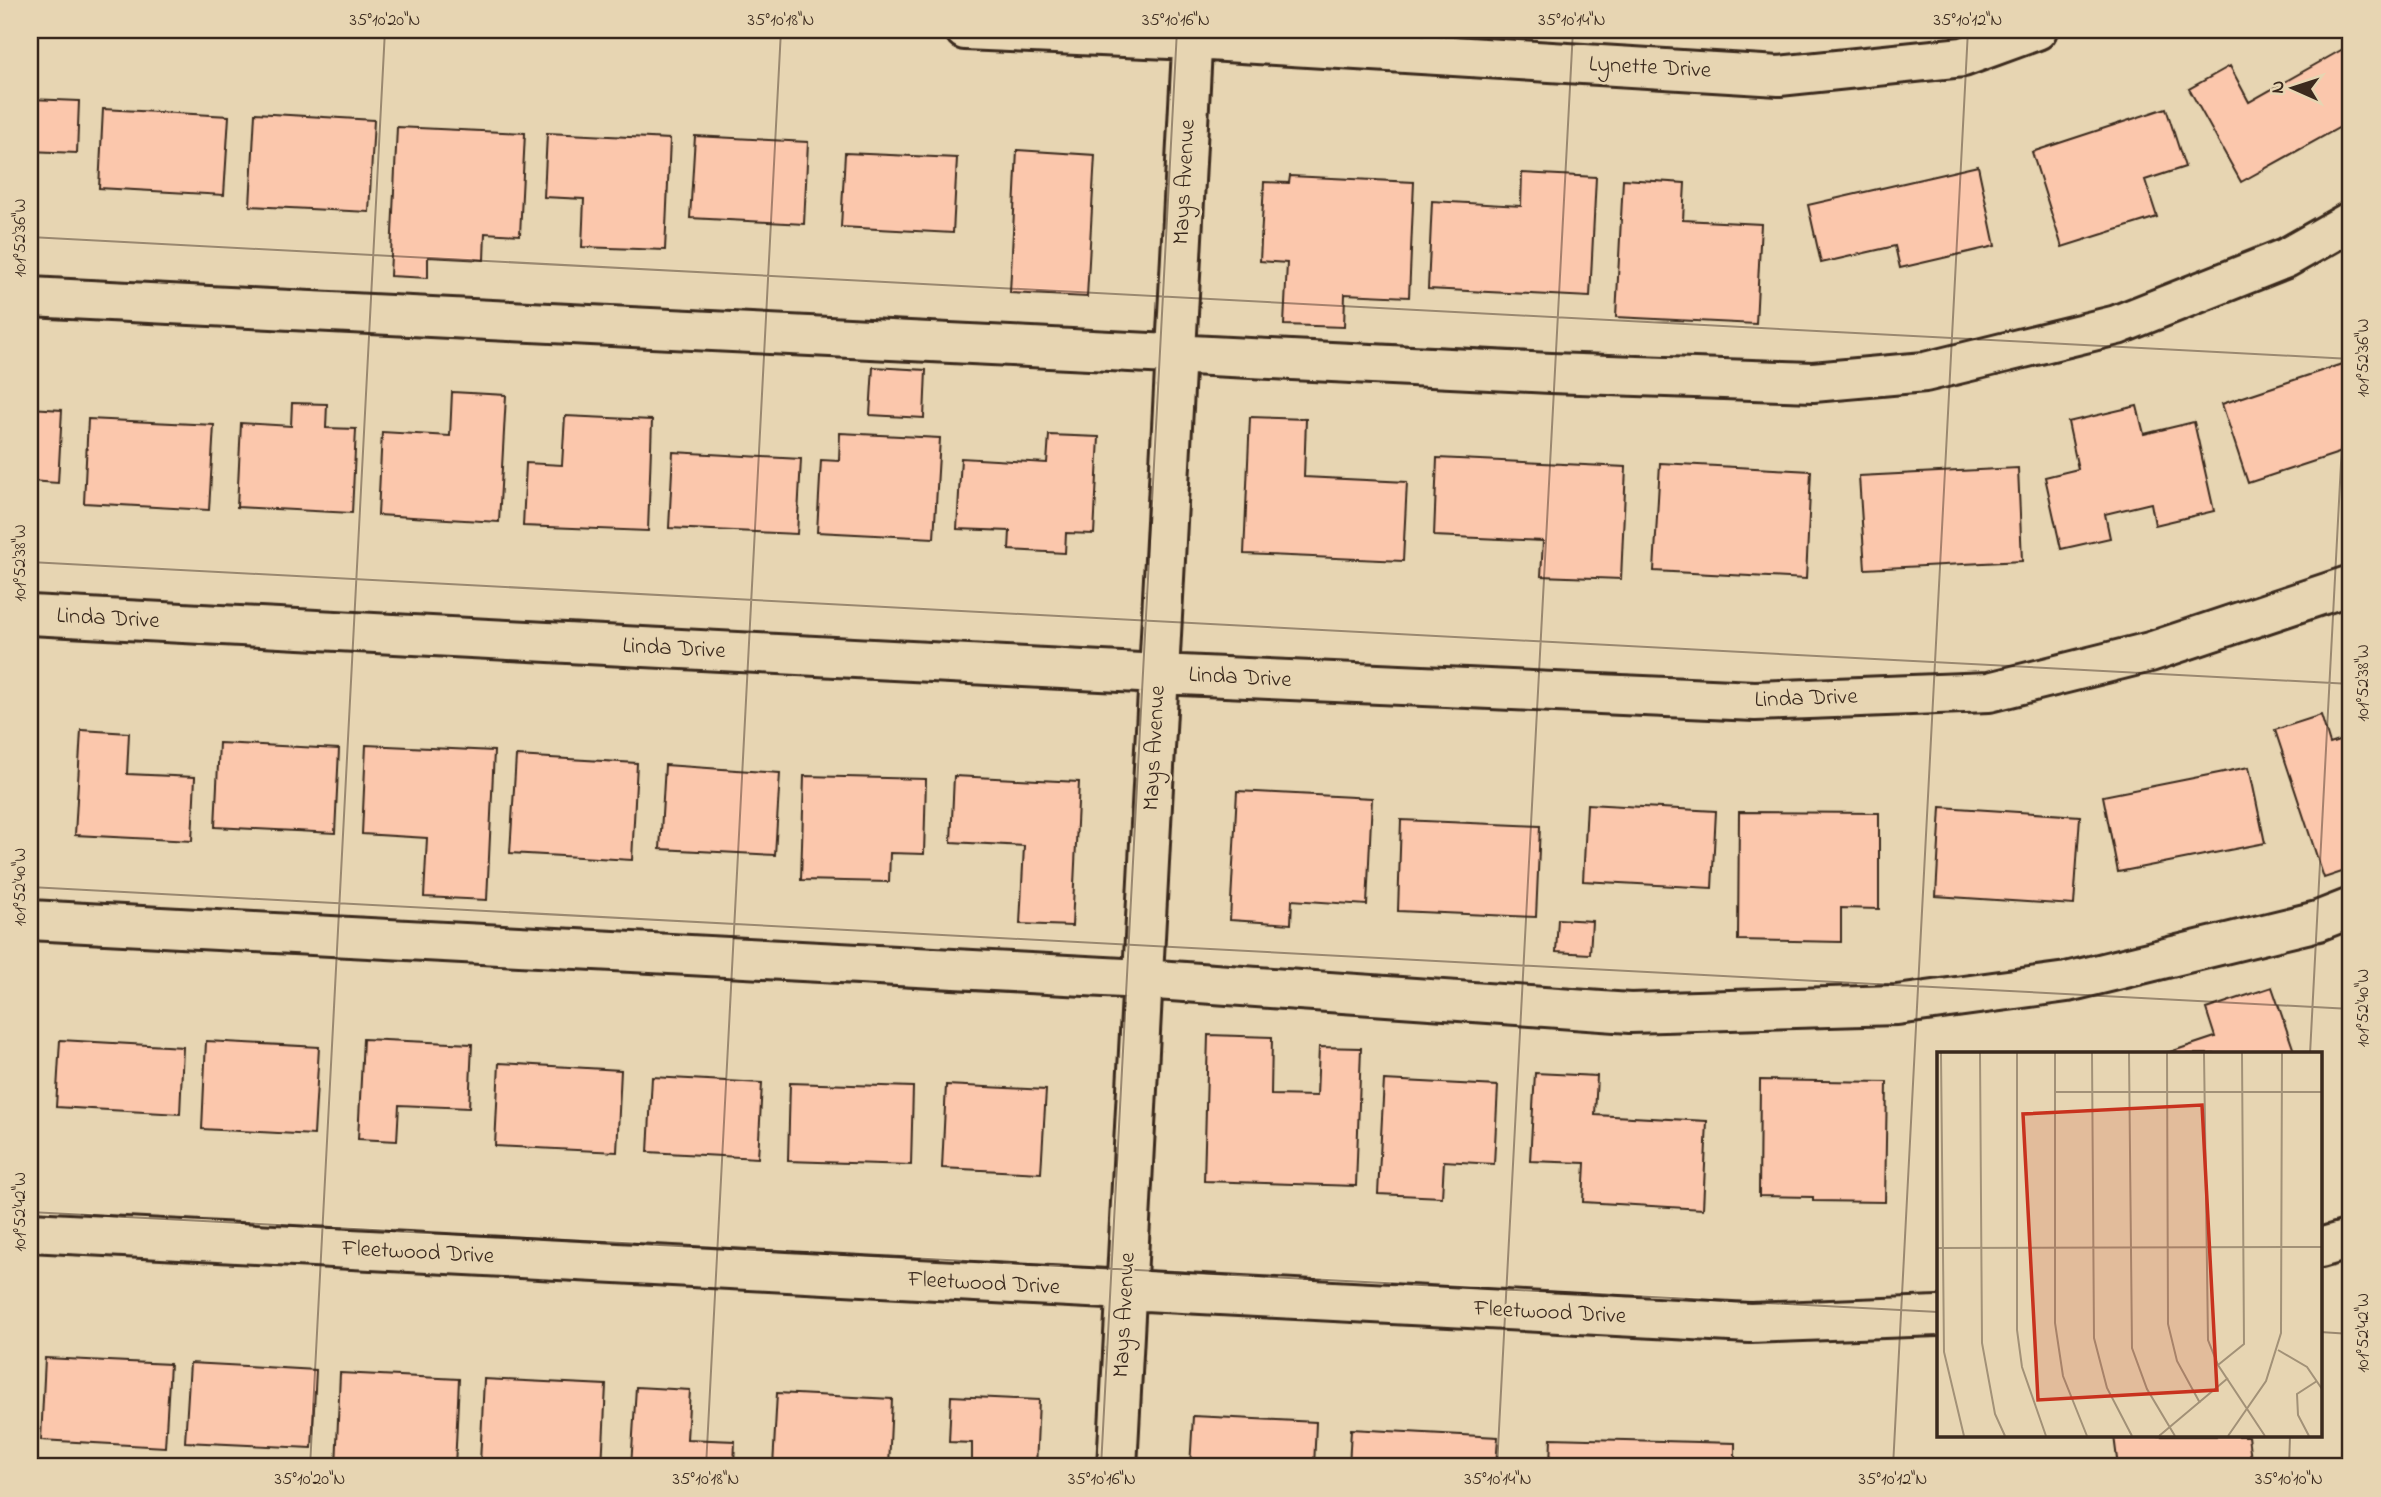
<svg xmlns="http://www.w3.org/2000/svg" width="2381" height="1497" viewBox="0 0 2381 1497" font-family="'Indie Flower',sans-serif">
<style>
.building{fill:#fbc7ac;stroke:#3b2a1e;stroke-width:2}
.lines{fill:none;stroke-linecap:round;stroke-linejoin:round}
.minor-casing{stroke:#3b2a1e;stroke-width:44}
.minor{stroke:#e7d5b2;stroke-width:38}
.ticks{fill:none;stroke:#3b2a1e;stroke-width:2;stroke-opacity:0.45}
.labels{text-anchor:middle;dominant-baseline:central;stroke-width:5;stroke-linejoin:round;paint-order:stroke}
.street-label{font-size:23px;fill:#3b2a1e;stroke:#e7d5b2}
.inset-road{fill:none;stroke:#a29177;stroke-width:2}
.view{fill:#c8321e;fill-opacity:0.15;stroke:#c8321e;stroke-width:3.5}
.inset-edge{fill:none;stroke:#3b2a1e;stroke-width:3.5}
.neatline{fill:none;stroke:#3b2a1e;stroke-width:2.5}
.ticks-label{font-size:18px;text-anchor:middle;fill:#3b2a1e}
</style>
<rect width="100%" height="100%" fill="#e7d5b2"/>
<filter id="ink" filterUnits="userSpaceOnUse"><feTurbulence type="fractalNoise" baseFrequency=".0143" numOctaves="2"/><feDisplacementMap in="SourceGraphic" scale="14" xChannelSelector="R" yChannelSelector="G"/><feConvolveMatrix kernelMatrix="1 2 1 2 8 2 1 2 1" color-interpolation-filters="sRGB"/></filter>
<g filter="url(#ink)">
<path class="building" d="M2343,49L2351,64V103L2347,105L2351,113V121L2241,182L2189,89L2230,66L2249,102Z
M30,99L79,101L77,153L30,151Z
M2166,108L2185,167L2145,180L2157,217L2062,247L2032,152Z
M103,109L229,116L224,195L99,188Z
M255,113L374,120L369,212L250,206Z
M397,127L525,133L520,235L485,233L484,260L428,257V278L390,276Z
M547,133L670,139L665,250L582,247L584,199L544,197Z
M695,136L808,142L804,224L690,218Z
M1017,150L1095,155L1087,297L1010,293Z
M845,153L957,158L953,233L841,227Z
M1978,166L1995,246L1900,268L1895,246L1821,263L1808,205Z
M1522,173L1596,177L1590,297L1428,289L1432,201L1521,206Z
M1290,176L1414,182L1409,297L1345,294L1344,327L1284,325L1287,263L1260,261L1264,182L1289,183Z
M1623,179L1685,183L1683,220L1761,224L1756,324L1616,317Z
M2351,361V449L2248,483L2222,404Z
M873,367L926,370L924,418L870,415Z
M452,392L506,395L499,522L378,515L382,432L450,436Z
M292,403L327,404L326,428L356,429L352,513L237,507L241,423L291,426Z
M2137,406L2144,434L2194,422L2214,511L2155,525L2151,503L2105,514L2110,538L2061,549L2045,477L2078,469L2068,422Z
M30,408L62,410L58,483L30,481Z
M565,416L652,420L648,531L523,526L526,463L562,465Z
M1250,417L1306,419L1304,477L1407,482L1403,561L1244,554Z
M88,419L214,425L209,510L84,503Z
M840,433L940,438L934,538L817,532L821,460L839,461Z
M1049,435L1099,437L1094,534L1066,533L1065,553L1009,550L1010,531L957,529L961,458L1047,463Z
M673,452L801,459L797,534L669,528Z
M1437,458L1626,467L1621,579L1541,576L1543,541L1434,536Z
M1660,463L1811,471L1806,579L1654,571Z
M2018,468L2022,561L1865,569L1859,476Z
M2321,715L2330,744L2351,737V869L2324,878L2275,730Z
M81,730L129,733L127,774L195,777L192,841L75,835Z
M219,743L339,749L335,833L215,827Z
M366,745L494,751L487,900L424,897L427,838L362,834Z
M516,756L637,763L632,860L510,853Z
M665,765L780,773L775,855L660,849Z
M2249,767L2265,843L2118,872L2103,796Z
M804,776L926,779L924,854L890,853L889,882L801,880Z
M954,776L1079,782L1072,926L1020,924L1024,846L951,842Z
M1237,791L1372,798L1367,905L1292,900L1291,924L1230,920Z
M1587,804L1716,811L1712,888L1583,881Z
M1941,807L2080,816L2074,905L1936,896Z
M1739,812L1879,813V909L1841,908V942L1738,940Z
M1401,820L1540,826L1536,917L1398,911Z
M1558,919L1592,921L1590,954L1556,952Z
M2272,987L2295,1054H2164L2215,1037L2206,1009Z
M1208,1035L1272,1037L1271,1095L1317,1096L1319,1047L1361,1048L1356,1186L1204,1181Z
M363,1039L472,1044L469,1108L399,1105L397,1141L358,1139Z
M60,1040L183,1047L180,1114L56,1107Z
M206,1041L319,1047L314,1135L202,1129Z
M499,1063L621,1070L617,1152L495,1146Z
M1535,1073L1597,1076L1595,1115L1707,1121L1703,1209L1583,1202L1585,1163L1530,1161Z
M652,1077L762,1083L758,1158L648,1152Z
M1384,1080L1498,1086L1494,1164L1444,1161L1442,1197L1378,1194Z
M1760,1080L1887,1082L1885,1202L1813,1201V1197L1759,1196Z
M790,1083L913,1087L911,1165L788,1161Z
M946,1085L1046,1090L1041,1173L942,1168Z
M45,1358L170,1364L165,1447L41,1440Z
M190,1363L316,1370L312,1448L185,1442Z
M340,1373L459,1379L455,1467H336Z
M484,1379L606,1385L602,1467L480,1463Z
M636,1387L690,1390L687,1439L735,1441L734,1467H631Z
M777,1393L892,1399L889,1467H773Z
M951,1396L1039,1400L1036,1467H972V1443L949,1442Z
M1193,1416L1316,1422L1314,1467H1190Z
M1351,1429L1498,1437L1496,1467H1349Z
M2114,1436H2248L2252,1467H2118Z
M1551,1438L1735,1443V1467H1550Z"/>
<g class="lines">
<g class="minor-casing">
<path id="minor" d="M965,30L1193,40L1779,76L1963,57L2037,30
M30,297L1551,373L1813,382L1925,372L2117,325L2286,258L2351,221
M30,615L1159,674L1755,701L1989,692L2150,652L2351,585
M30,920L1142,979L1630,1013L1897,1005L2067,982L2318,921L2351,908
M30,1232L1750,1323L1938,1316
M2320,1248L2351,1239
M1117,1467L1193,30"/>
</g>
<use href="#minor" class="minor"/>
</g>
</g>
<path class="ticks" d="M2273,30L2351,34M30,237L2351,359M30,562L2351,684M30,887L2351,1009M2310,1054L2351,273M30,1212L1938,1312M2320,1332L2351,1334M310,1467L385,30M706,1467L781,30M1101,1467L1177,30M1497,1467L1573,30M1893,1467L1968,30M2289,1467L2290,1436"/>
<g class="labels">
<g class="street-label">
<text transform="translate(1650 68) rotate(3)">Lynette Drive</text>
<text transform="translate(1185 182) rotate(-87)">Mays Avenue</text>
<text transform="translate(108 619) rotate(3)">Linda Drive</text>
<text transform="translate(674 649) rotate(3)">Linda Drive</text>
<text transform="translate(1240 678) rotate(3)">Linda Drive</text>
<text transform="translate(1806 699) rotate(-2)">Linda Drive</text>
<text transform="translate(1155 748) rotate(-87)">Mays Avenue</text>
<text transform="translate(418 1253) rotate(3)">Fleetwood Drive</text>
<text transform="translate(984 1284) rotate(3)">Fleetwood Drive</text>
<text transform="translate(1550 1313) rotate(3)">Fleetwood Drive</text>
<text transform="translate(1125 1315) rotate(-87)">Mays Avenue</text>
</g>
</g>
<g transform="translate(1937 1052)">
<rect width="385" height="385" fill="#e7d5b2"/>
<path class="inset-road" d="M4,1L7,300L27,384M43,1L45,291L58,362L68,384M80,1V278L85,315L109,384M118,1V271L126,324L150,384M155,1L157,286L170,336L195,384M192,1L195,296L210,337L238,384M230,1L231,272L240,309L263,351M267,1L271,288L281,313L328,384M118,40H385M1,196L385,195M341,298L370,315L385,337M281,313L307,292L305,1M222,384L291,326M291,384L329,329L344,281L345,1M372,384L361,363L360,342L380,329"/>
<path class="view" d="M265,53L280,338L101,348L86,62Z"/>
<rect width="385" height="385" class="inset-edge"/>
</g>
<rect width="2381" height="1497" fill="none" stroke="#e7d5b2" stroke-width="77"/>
<g transform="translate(2293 88) rotate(273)" stroke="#e7d5b2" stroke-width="5" paint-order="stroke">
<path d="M0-5L12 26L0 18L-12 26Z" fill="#3b2a1e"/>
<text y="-10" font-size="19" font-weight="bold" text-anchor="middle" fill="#3b2a1e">N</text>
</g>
<rect x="38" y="38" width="2304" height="1420" class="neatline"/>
<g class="ticks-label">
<text x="385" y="25">35°10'20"N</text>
<text x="781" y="25">35°10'18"N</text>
<text x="1176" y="25">35°10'16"N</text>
<text x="1572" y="25">35°10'14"N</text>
<text x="1968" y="25">35°10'12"N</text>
<text transform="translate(19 238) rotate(-90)" y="6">101°52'36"W</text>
<text transform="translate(2362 358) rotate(-90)" y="6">101°52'36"W</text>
<text transform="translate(19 563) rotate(-90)" y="6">101°52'38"W</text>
<text transform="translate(2362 683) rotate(-90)" y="6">101°52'38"W</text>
<text transform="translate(19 887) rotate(-90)" y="6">101°52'40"W</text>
<text transform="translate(2362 1008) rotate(-90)" y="6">101°52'40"W</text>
<text transform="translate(19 1212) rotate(-90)" y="6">101°52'42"W</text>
<text transform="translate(2362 1333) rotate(-90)" y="6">101°52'42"W</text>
<text x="310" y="1484">35°10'20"N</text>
<text x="706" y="1484">35°10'18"N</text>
<text x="1102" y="1484">35°10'16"N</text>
<text x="1498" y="1484">35°10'14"N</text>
<text x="1893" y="1484">35°10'12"N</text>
<text x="2289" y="1484">35°10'10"N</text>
</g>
</svg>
